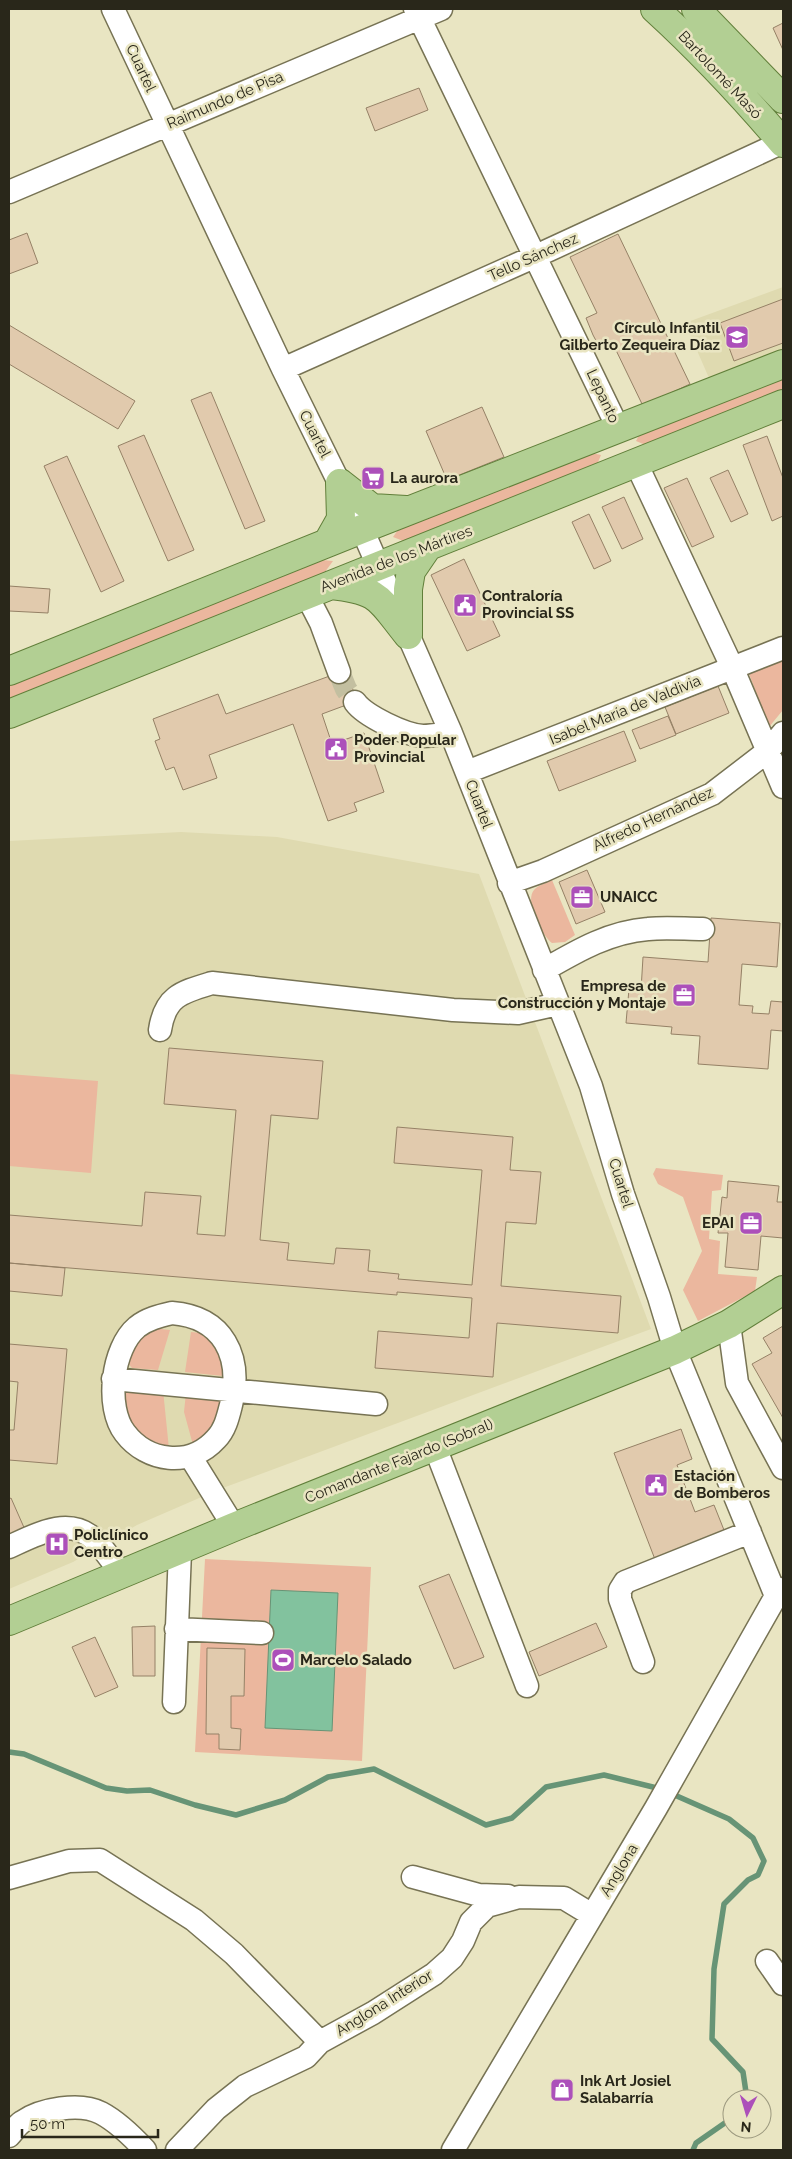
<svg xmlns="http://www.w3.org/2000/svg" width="792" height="2159" viewBox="0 0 792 2159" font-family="Raleway,sans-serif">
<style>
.built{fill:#dfdab0}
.green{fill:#ebb79e}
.water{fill:#82c29e;stroke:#679476}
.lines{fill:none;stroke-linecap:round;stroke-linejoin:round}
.stream{stroke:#679476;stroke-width:5.5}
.building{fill:#e1caad;stroke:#958166}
.minor-tunnel{stroke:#c3bfa0;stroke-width:22;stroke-dasharray:22 11;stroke-linecap:butt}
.minor-casing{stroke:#777354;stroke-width:25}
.major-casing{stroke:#617f3a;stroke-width:30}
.minor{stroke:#fff;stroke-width:22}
.major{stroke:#b2cf93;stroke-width:28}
.labels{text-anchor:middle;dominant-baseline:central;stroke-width:5;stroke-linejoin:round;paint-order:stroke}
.street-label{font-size:15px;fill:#29271a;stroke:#e9e5c2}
.poi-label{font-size:15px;font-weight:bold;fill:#29271a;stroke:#e9e5c2;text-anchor:start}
</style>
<rect width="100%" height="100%" fill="#e9e5c2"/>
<path class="built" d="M783,287V351L709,378L685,323Z
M181,832L277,837L479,874L651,1329L220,1489L137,1525L73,1562L9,1589V841Z"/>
<path class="green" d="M783,373V392L648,446L636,441L643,427Z
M587,452L601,455L596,467L406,542L393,537L400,527Z
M311,559L333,561L322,576L9,702V681Z
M783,657V710L769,727L748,671Z
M552,880L575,935L565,942L552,943C542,935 524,902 534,890C538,885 547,883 552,880Z
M9,1074L98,1081L91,1173L9,1166Z
M656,1168L723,1175L721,1190L712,1191L709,1239L720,1241L718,1274L757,1277L755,1291L698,1321L683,1290L702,1251L683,1197L658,1184L653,1174Z
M151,1328L170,1330L158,1370L132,1368L127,1362L130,1351Z
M191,1332L211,1334L228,1372L223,1376L185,1372Z
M125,1387L163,1390L169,1449L139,1437L122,1409Z
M186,1393L222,1395L225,1402L213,1431L193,1445L184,1412Z
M205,1559L371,1567L362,1761L195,1752Z"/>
<path class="water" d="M271,1590L338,1593L332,1731L265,1728Z"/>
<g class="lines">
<path class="stream" d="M9,1752L24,1754L106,1788L127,1791L150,1790L195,1805L236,1815L285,1800L328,1777L374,1769L486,1825L512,1818L546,1787L604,1775L661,1789
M670,1793L729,1819L753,1838L764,1861L758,1875L748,1880L724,1904L714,1969L712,2039L743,2072L747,2099
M693,2150L696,2143L732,2118"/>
</g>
<path class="building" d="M783,23V50L773,28Z
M419,88L428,110L375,131L366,108Z
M27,233L38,263L9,274V240Z
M618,234L690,384L643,406L613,344L601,350L593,335L586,318L597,313L570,257Z
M783,299V343L734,361L720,323Z
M9,325L135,401L118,429L9,364Z
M211,392L265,521L245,529L191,400Z
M482,407L504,457L447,480L426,431Z
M144,435L194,550L168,561L118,446Z
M767,436L783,478V516L772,521L743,445Z
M67,456L124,581L101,592L44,466Z
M728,470L748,514L731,522L710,478Z
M687,478L714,537L692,547L664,488Z
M624,497L643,539L622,549L602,507Z
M589,514L611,561L594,569L572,522Z
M464,559L500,636L467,651L431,575Z
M9,586L50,589L48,613L9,611Z
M346,670L357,701L322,714L332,744L364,733L384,792L354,803L357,811L328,821L293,724L209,755L217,778L183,790L174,767L166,770L155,741L160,739L153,719L218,694L226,714Z
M718,686L729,713L676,734L665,707Z
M668,716L676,735L640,749L632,730Z
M624,731L636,761L559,791L547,761Z
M587,870L605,912L576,924L559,882Z
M711,918L780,923L777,967L742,964L739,1005L753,1006L752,1013L769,1014L771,1001L783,1002V1031L771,1030L768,1069L698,1064L700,1036L671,1034L672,1027L626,1023L629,989L641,990L643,957L708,962Z
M169,1048L323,1061L318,1119L271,1115L260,1240L289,1243L287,1260L334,1264L336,1248L370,1250L368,1271L399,1274L398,1279L472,1285L482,1170L394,1163L397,1127L513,1137L510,1170L541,1172L536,1224L506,1222L501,1286L621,1296L618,1333L497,1323L493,1377L375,1368L378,1331L469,1338L472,1298L397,1292V1295L9,1263V1215L142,1226L145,1192L201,1196L197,1234L225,1236L236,1110L164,1104Z
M728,1181L779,1186L777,1202H783V1238L761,1236L758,1270L725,1267L728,1233H718L722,1197L727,1198Z
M9,1263L65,1268L62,1296L9,1291Z
M783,1326V1418L752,1364L772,1353L763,1338Z
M9,1344L67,1349L57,1464L9,1460V1430H14L18,1382L9,1381Z
M681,1429L692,1459L677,1465L695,1512L714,1505L726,1535L656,1562L614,1453Z
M11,1498L26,1532L9,1539V1499Z
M449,1574L484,1657L454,1669L419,1586Z
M596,1623L607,1647L539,1676L529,1652Z
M155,1626V1676H133L132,1627Z
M95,1637L118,1687L95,1697L72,1647Z
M207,1648L245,1649L244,1696H231V1728L241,1729L240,1750L219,1749V1734H206Z"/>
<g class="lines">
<path class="minor-tunnel" d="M339,672L346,689L355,702"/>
<g class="minor-casing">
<path id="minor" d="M113,9L283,369L362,529L451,733L591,1086L623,1194L659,1297L675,1350L776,1596
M415,9L619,430
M9,192L441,9
M283,369L536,256L783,142
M636,463L732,667L783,787
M306,594L321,623L339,672
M355,702C365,716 405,735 423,736C432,736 442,734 451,733
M467,772L783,648
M509,883L543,871L712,794L768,751L783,733
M544,970C577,951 609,932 648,929C666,927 685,929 703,929
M160,1030C165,996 182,992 212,983L453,1010L518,1013L558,1004
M172,1313C223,1317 243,1356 231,1405C228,1417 225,1430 216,1439C190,1468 147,1462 125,1433C105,1407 112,1348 137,1327C147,1319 159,1316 172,1313Z
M729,1324L737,1383L783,1468
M113,1379L376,1404
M435,1447L527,1686
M190,1456L234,1527
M9,1547C35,1535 69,1515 95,1540C105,1550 113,1563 122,1574
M176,1629L262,1633
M643,1662L620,1599V1590L625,1582L750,1532
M174,1702L180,1551
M413,1877L479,1895L508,1896
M9,1878L69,1861L100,1860L194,1920L234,1954L320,2042
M767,1961L783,1984
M9,2136C13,2132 17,2125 22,2122C41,2109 80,2102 101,2113C118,2122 132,2136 145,2150
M177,2150L216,2109L245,2086L306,2057L320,2042L373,2013L434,1974L452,1958L463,1941L471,1922L487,1906L519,1897L564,1898L592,1915
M453,2150L656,1808L776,1596L783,1589"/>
</g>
<g class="major-casing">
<path id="major" d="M655,9C701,51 743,96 783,143
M696,9L783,99
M340,483L372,508L406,510
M328,542L341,519L340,483
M331,585C380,590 379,599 408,635
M408,635V589L411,571L426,549
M9,671L362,529L783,364
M9,714L783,404
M9,1621L234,1527L675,1350L729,1324L783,1290"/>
</g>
<use href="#minor" class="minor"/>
<use href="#major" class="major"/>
</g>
<defs>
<g id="school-square" transform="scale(1.25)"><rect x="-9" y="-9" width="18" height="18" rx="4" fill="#ac50ba" stroke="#e9e5c2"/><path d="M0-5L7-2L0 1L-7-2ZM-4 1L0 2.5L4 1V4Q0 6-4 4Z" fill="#fff"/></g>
<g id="supermarket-square" transform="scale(1.25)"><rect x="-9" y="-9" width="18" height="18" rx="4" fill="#ac50ba" stroke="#e9e5c2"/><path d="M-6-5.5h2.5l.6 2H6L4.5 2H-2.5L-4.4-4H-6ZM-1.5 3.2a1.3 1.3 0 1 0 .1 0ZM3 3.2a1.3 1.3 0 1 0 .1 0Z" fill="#fff"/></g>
<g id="civic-square" transform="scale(1.25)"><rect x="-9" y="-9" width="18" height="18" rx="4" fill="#ac50ba" stroke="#e9e5c2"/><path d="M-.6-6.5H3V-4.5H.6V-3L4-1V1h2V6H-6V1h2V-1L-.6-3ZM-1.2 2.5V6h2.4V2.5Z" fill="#fff"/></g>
<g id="office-square" transform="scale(1.25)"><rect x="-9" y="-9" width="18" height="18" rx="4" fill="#ac50ba" stroke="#e9e5c2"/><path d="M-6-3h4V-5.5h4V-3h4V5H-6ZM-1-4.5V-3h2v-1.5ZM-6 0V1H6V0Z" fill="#fff"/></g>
<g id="hospital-square" transform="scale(1.25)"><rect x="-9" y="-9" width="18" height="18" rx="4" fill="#ac50ba" stroke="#e9e5c2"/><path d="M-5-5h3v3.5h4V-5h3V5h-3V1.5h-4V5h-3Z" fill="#fff"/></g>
<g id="stadium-square" transform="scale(1.25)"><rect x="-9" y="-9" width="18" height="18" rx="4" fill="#ac50ba" stroke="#e9e5c2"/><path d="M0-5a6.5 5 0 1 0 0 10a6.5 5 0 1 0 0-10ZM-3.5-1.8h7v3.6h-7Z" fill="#fff"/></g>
<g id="shop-square" transform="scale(1.25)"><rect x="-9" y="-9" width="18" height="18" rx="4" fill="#ac50ba" stroke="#e9e5c2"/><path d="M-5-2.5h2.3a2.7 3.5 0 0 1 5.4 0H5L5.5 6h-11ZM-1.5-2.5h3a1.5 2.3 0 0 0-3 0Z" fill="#fff"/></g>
</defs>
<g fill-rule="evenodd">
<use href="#school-square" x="737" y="337"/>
<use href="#supermarket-square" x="373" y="478"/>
<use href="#civic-square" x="465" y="605"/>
<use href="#civic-square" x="336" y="749"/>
<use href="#office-square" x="582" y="897"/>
<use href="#office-square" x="684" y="995"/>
<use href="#office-square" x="751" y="1223"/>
<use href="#civic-square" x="656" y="1485"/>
<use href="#hospital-square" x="57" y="1544"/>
<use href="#stadium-square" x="283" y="1660"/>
<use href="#shop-square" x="562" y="2090"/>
</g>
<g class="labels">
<g class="street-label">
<text transform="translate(141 68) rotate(65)">Cuartel</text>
<text transform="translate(720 75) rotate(47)">Bartolomé Masó</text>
<text transform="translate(225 100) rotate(-23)">Raimundo de Pisa</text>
<text transform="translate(533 257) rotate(-24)">Tello Sánchez</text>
<text transform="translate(603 396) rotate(65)">Lepanto</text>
<text transform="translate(315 434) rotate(63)">Cuartel</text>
<text transform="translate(396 559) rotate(-21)">Avenida de los Mártires</text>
<text transform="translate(625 710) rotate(-22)">Isabel María de Valdivia</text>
<text transform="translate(479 804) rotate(69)">Cuartel</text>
<text transform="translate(653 819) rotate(-25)">Alfredo Hernández</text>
<text transform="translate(621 1183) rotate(73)">Cuartel</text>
<text transform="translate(399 1461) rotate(-22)">Comandante Fajardo (Sobral)</text>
<text transform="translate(619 1870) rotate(-59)">Anglona</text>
<text transform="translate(384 2003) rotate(-32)">Anglona Interior</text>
</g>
<g class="poi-label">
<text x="720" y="328" text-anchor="end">Círculo Infantil<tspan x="720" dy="17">Gilberto Zequeira Díaz</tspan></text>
<text x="390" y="478">La aurora</text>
<text x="482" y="596">Contraloría<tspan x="482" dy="17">Provincial SS</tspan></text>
<text x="354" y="740">Poder Popular<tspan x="354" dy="17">Provincial</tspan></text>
<text x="600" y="897">UNAICC</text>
<text x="666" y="986" text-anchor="end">Empresa de<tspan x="666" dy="17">Construcción y Montaje</tspan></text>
<text x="734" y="1223" text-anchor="end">EPAI</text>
<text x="674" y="1476">Estación<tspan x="674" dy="17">de Bomberos</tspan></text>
<text x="74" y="1535">Policlínico<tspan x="74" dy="17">Centro</tspan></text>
<text x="300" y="1660">Marcelo Salado</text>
<text x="580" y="2081">Ink Art Josiel<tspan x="580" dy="17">Salabarría</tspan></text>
</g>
</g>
<rect width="792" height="2159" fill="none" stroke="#29271a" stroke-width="20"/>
<g transform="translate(747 2114) rotate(185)"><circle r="24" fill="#e9e5c2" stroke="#9c997f"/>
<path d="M0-4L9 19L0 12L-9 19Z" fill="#ac50ba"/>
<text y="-8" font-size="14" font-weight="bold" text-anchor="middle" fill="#29271a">N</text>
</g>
<path d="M22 2129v8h136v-8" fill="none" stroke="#29271a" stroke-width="2.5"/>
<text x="30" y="2129" font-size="15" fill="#29271a" stroke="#e9e5c2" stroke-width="4" paint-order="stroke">50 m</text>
</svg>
